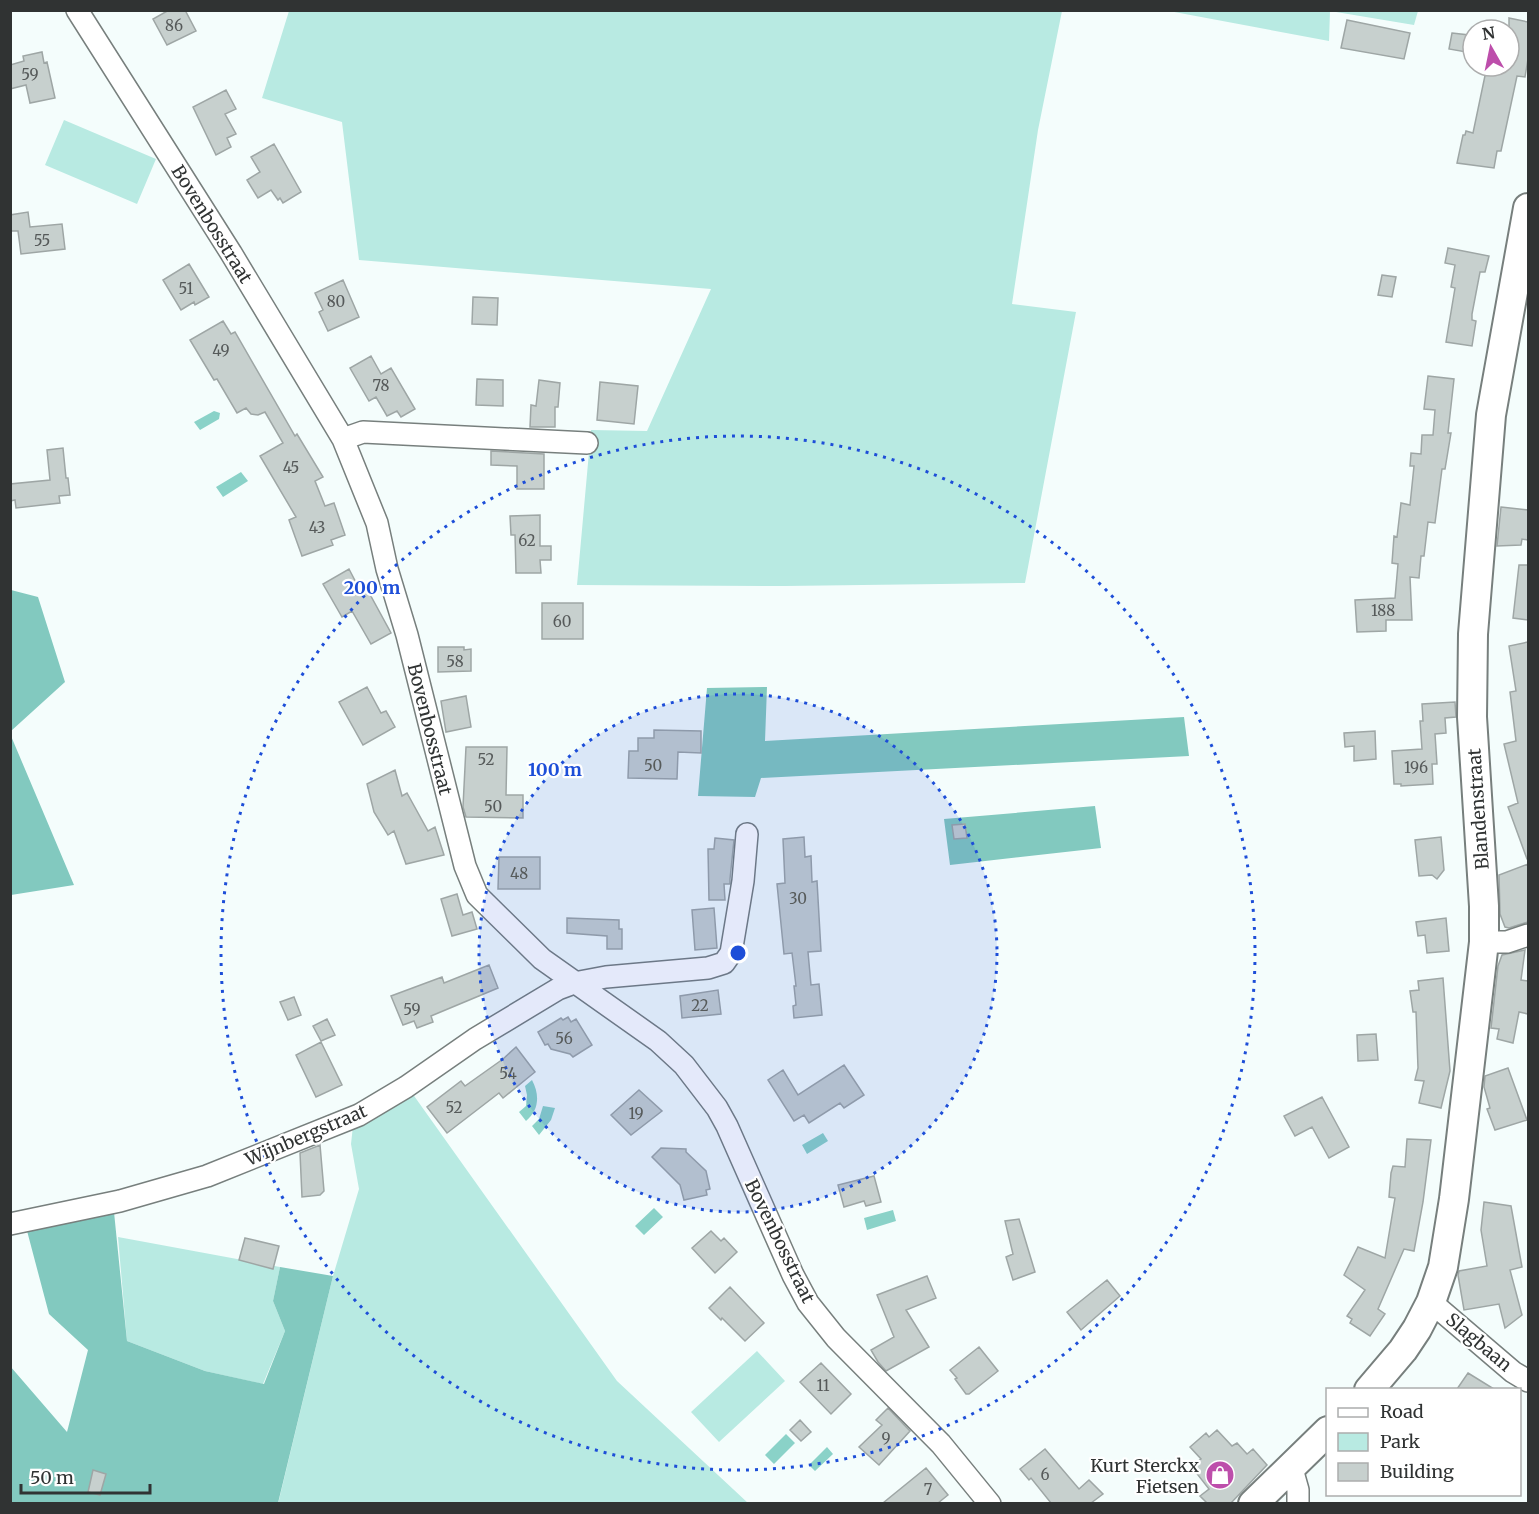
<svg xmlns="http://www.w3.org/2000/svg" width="1539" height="1514" viewBox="0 0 1539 1514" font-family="Merriweather,serif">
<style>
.green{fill:#b8eae2}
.forest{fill:#82c9bf}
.water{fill:#8ad2c8}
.building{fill:#c7d0ce;stroke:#9ea6a5;stroke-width:1.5}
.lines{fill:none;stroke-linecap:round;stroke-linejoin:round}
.street-casing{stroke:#777f7d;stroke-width:24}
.secondary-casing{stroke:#777f7d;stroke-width:32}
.street{stroke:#fff;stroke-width:21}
.secondary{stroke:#fff;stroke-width:28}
.ring{fill:none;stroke:#1d4ed8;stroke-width:3;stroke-dasharray:3 6}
.labels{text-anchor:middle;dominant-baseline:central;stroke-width:4.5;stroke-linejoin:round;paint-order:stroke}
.number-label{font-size:15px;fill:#565a5a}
.street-label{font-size:18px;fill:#303333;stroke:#fff}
.poi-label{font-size:18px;fill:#303333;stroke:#fff;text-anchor:end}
.centre{fill:#1d4ed8;stroke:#fff;stroke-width:3}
.ring-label{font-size:18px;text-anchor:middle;font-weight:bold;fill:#1d4ed8;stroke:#fff;stroke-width:4.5;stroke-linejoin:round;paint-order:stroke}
</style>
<rect width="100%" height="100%" fill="#f4fdfc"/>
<path class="green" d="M289,11H1062L1038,130L1012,304L1076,312L1025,583L785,586L577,585L591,430L647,431L711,289L359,260L342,122L262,98Z
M1169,11H1418L1414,25L1330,11L1329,41Z
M64,120L156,159L137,204L45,165Z
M412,1093L617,1381L748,1503L278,1504L333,1276L359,1189L351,1144L353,1126Z
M118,1237L280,1267L273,1301L285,1331L263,1384L205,1371L127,1341Z
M757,1351L785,1381L719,1442L691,1412Z"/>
<path class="forest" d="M11,590L38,597L65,682L11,731Z
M767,687L765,741L1184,717L1189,756L761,778L755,797L698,796L707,688Z
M11,736L74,885L11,895Z
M1095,806L1101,848L950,865L944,819Z
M114,1212L127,1341L205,1371L264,1384L285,1331L273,1301L280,1267L333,1276L278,1503H11L10,1366L67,1432L88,1350L49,1314L26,1227Z"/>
<path class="water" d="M214,411L220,413L219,419L200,430L194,422Z
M241,472L248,481L223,497L216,487Z
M532,1080C540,1095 539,1110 526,1121L519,1112L526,1106L527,1095L525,1086Z
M543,1106L555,1108L551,1120L539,1135L532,1126L539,1119Z
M823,1133L828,1141L807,1154L802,1145Z
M654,1208L663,1217L644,1235L635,1226Z
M893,1210L896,1221L867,1230L864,1218Z
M786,1434L795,1443L774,1464L765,1455Z
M827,1447L833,1454L815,1471L809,1465Z"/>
<path class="building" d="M169,10H185L196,31L167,45L153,19Z
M1509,18L1528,22V59L1525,77L1517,76L1501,151H1497L1494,168L1457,163L1463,135H1465L1466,131L1473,133L1487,66H1509Z
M1347,20L1410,33L1404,59L1341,48Z
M1452,33L1469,35L1466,52L1449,49Z
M42,52L44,63L47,62L55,98L30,103L26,85L10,89V65L24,61L23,56Z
M226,90L236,109L225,114L236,134L227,138L231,147L216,155L193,107Z
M274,144L301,192L283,203L280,198L278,200L271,190L258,198L247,180L260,172L251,157Z
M28,212L30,227L62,224L65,249L21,254L18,231H11L10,215Z
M1448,248L1489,256L1485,272H1480L1472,314V320L1476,321L1472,346L1446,342L1455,288L1451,287L1455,265L1445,263Z
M189,264L209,297L195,305L194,302L181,310L163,280Z
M1382,275L1396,277L1392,297L1378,295Z
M343,280L359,317L328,331L319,312L323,310L315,293Z
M473,297L498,298L497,325L472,324Z
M223,321L231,334L235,332L295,436L297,434L323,477L315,481L325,506L334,503L345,535L331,540L333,545L302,556L289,520L296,517L260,456L283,443L265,412L258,415L251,414L246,408L237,413L217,379L214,380L190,340Z
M371,356L381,374L391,368L415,409L401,417L397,411L387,416L376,397L369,401L350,368Z
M1428,376L1454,379L1448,433H1451L1445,469H1442L1435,523L1428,522L1424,556H1421L1419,578L1410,577L1412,620H1386V631L1357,632L1355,600L1395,598L1398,564L1392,563L1394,536L1397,537L1401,503L1410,505L1414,466H1410L1411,453L1421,454L1422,435H1433L1435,410L1424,409Z
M477,379L503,380V406L476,405Z
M539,380L560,383L558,407H555V427H530L531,405L536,406Z
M600,382L638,386L634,424L597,420Z
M63,448L66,478H68L70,495L59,496L60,503L16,508L15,500L10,501V484L50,480L47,450Z
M491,451L544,454V489H517V466L491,465Z
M1501,507L1528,510V540L1522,539L1521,545L1497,546Z
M540,515V546H551V560H540L541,573H516L515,535H511L510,516Z
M1519,565H1528V620L1513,618Z
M349,569L361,592L367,589L391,633L371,644L352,611L342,617L323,584Z
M542,603H583V639H542Z
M1528,642V859H1527L1508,807L1518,803L1504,744L1516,741L1510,692L1516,691L1509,646Z
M438,647H464V650L471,649V671L438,672Z
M367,687L381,713L386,711L395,727L363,745L339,702Z
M466,696L471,727L446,732L441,701Z
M1455,702L1456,717L1445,718L1446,733L1435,734L1437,764H1432L1433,784L1401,786V784H1394L1392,751L1422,749L1420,721H1423L1422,704Z
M654,730L701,731V753L678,752L677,779L628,778L629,751H638V738H654Z
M1375,731L1376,759L1354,761V746L1345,747L1344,733Z
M466,747H507L506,795H523V818L466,817L463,807Z
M395,770L402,796L407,793L428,831L435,827L444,855L406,864L394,831L388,835L374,812L367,784Z
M965,824L967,838L954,839L952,825Z
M804,837L805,857L811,856L812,882L817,881L821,951L808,952L811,985L819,984L822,1015L794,1018L793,1006L796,1005L794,986H796L792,953L784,954L777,884L785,883L783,839Z
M1441,837L1444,870L1437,879L1432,875L1419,876L1415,840Z
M715,838L734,840L730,879V884H724L725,900H709L708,849H714Z
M499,857H540V889H498Z
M1528,864V922L1509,928L1505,927L1500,914L1499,875Z
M457,894L463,915L472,912L477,929L452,936L441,899Z
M714,908L717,948L695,950L692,910Z
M567,918L619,920V929H622V949H607V936L567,933Z
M1446,918L1449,951L1427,953L1425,935L1418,936L1416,922Z
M1525,950L1521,980L1528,981V1014L1519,1012L1513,1043L1497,1039L1499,1029L1491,1028L1498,966L1502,955Z
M489,965L498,988L431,1016L433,1022L417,1028L414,1021L403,1025L391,996L442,977L444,983Z
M1443,978L1450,1071L1441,1108L1419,1103L1424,1081L1415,1080L1418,1068L1416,1012H1413L1410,991L1419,990L1418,981Z
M718,990L721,1014L682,1018L680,996Z
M294,997L301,1015L288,1020L280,1002Z
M568,1017L571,1022L576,1019L592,1045L573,1057L570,1054L551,1049L548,1044L545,1045L538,1032L561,1018L563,1020Z
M327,1019L335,1035L321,1041L313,1026Z
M1376,1034L1378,1060L1358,1061L1357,1035Z
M321,1042L342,1085L316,1097L296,1055Z
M516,1047L535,1072L503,1098L499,1093L447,1133L427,1107L461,1081L465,1086L503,1059Z
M844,1065L864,1095L844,1108L840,1103L809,1123L804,1115L794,1121L768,1080L783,1070L798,1095Z
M1508,1068L1527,1120L1495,1130L1487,1109L1490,1108L1484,1087L1485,1076Z
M639,1090L662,1111L631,1135L611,1115Z
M1322,1097L1349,1147L1329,1158L1312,1127L1295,1136L1284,1116Z
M1407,1139L1431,1140L1423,1202L1414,1251L1404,1249L1378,1309L1385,1314L1370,1336L1350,1323L1352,1319L1347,1316L1365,1290L1344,1275L1358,1247L1385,1258L1395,1198L1389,1197L1391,1173L1393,1166L1405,1167Z
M320,1145L324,1191L320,1195L302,1197L300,1153Z
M661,1148L686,1149V1152L706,1171L710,1189L706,1190L707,1195L684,1200L680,1185L652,1157Z
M874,1176L881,1202L866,1206L864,1201L844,1207L838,1185Z
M1484,1202L1511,1206L1522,1267L1510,1270L1522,1315L1505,1328L1499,1304L1464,1310L1458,1275L1459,1271L1487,1266L1481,1230Z
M1019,1219L1035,1272L1013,1280L1006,1257L1013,1254L1005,1221Z
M711,1231L721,1241L724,1238L737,1252L715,1273L692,1248Z
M245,1238L279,1246L273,1269L239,1260Z
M927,1276L936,1298L906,1310L929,1347L886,1371L878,1362L871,1350L894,1337L877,1295Z
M1107,1280L1120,1296L1081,1330L1067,1312Z
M730,1287L764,1323L745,1341L722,1318L721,1320L709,1308Z
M979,1347L998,1371L969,1394H966L955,1379L957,1378L950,1370Z
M821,1363L851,1394L831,1414L800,1382Z
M1468,1373L1494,1389H1457Z
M888,1408L910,1431L879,1465L859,1447L882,1425L876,1420Z
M800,1420L811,1432L801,1441L790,1430Z
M1217,1430L1232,1446L1237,1443L1247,1454L1253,1449L1267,1465L1231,1503H1207L1200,1496L1209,1489L1191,1466L1201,1459L1190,1447L1206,1433L1209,1437Z
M1045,1449L1079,1489L1089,1480L1103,1494L1091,1503H1051L1031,1478L1029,1480L1020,1469Z
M926,1468L948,1495L938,1503H883Z
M93,1470L106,1474L100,1495L88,1492Z"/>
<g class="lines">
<g class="street-casing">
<path id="street" d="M77,10L231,253L343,439L377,523L387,569L407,635L465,866L477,895L542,959L658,1041L684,1065L717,1108L727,1126L793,1275L808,1303L836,1338L941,1444L990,1504
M343,439L363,432L587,443
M1484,942H1507L1528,935
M10,1224L120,1201L207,1176L359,1115L406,1087L475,1039L558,989L574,983L606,977L708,968L724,963L731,953L743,881L747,834
M1431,1302L1513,1372L1528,1381
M1291,1465L1298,1490V1504"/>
</g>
<g class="secondary-casing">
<path id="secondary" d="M1369,1390L1403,1350L1417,1329L1431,1302L1443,1267L1454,1199L1484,942V906L1472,717L1473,634L1491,415L1528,208
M1253,1504L1328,1431"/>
</g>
<use href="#street" class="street"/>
<use href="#secondary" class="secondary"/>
</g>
<circle cx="738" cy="953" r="259" fill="#1d4ed8" fill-opacity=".12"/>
<g class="ring">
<circle cx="738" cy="953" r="259"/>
<circle cx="738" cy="953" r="517"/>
</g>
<defs>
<g id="shop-disc" transform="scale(1.5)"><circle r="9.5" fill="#bd4eab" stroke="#fff"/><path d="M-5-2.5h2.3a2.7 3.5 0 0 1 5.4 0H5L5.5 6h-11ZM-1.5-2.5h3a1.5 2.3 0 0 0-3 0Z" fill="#fff"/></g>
</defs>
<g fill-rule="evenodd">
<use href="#shop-disc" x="1220" y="1475"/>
</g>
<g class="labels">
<g class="number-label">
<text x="174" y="25">86</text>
<text x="30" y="74">59</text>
<text x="42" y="240">55</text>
<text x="186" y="288">51</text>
<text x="336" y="301">80</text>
<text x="221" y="350">49</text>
<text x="381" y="385">78</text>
<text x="291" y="467">45</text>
<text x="317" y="527">43</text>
<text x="527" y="540">62</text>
<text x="1383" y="610">188</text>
<text x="562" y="621">60</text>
<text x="455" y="661">58</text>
<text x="486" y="759">52</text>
<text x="653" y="765">50</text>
<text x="1416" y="767">196</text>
<text x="493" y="806">50</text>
<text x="519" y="873">48</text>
<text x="798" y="898">30</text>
<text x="700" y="1005">22</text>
<text x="412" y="1009">59</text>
<text x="564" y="1038">56</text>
<text x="508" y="1073">54</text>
<text x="454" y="1107">52</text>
<text x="636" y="1113">19</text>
<text x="823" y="1385">11</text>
<text x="886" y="1438">9</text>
<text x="1045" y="1474">6</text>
<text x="928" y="1489">7</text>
</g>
<g class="street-label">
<text transform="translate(212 224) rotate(58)">Bovenbosstraat</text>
<text transform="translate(430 729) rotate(76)">Bovenbosstraat</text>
<text transform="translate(1478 809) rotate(-94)">Blandenstraat</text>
<text transform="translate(306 1135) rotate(-23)">Wijnbergstraat</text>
<text transform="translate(780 1241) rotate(64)">Bovenbosstraat</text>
<text transform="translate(1479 1342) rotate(40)">Slagbaan</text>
</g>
<g class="poi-label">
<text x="1199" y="1465">Kurt Sterckx<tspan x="1199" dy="21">Fietsen</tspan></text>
</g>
</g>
<circle cx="738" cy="953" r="9" class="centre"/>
<g class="ring-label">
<text x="372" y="594">200 m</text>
<text x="555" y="776">100 m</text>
</g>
<rect width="1539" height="1514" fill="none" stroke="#303333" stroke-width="24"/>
<rect x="1326" y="1388" width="195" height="108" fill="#ffffff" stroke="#acadad" stroke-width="1.5"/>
<rect x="1338" y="1408" width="30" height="9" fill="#ffffff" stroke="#acadad" stroke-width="1.5"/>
<text x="1380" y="1418" font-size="18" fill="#303333">Road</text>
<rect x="1338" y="1433" width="30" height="18" fill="#b8eae2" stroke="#acadad" stroke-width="1.5"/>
<text x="1380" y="1448" font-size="18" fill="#303333">Park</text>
<rect x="1338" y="1463" width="30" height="18" fill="#c7d0ce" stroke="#acadad" stroke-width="1.5"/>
<text x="1380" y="1478" font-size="18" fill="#303333">Building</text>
<g transform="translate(1491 48) rotate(351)"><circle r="28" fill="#ffffff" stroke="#acadad" stroke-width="1.5"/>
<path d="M0-4.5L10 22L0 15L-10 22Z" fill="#bd4eab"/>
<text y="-9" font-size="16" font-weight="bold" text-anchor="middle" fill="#303333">N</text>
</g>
<path d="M21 1484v9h129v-9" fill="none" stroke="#303333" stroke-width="3"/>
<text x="30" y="1484" font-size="18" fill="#303333" stroke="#ffffff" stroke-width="4.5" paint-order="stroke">50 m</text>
</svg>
